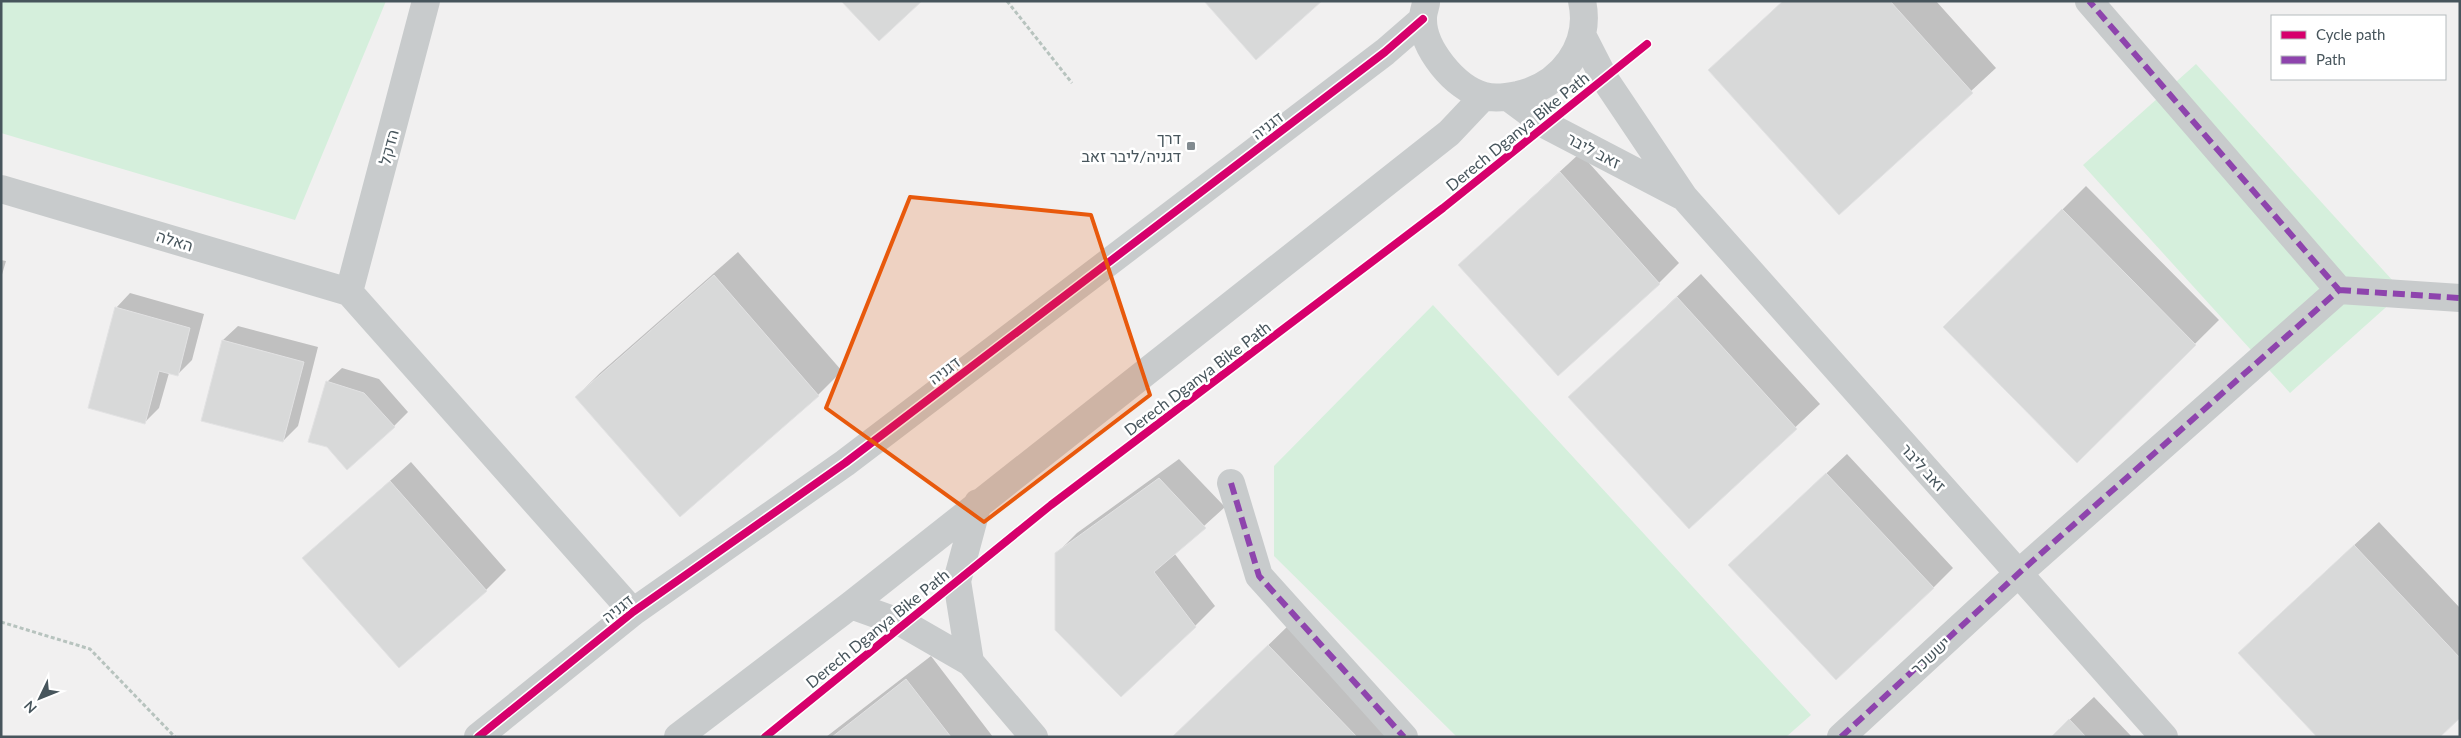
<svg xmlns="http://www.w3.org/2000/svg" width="2461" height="738" viewBox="0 0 2461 738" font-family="Lato,Heebo,sans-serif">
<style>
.green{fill:#d5efdc}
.shadow{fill:#0003}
.building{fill:#d8d9d9;stroke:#e2e2e3}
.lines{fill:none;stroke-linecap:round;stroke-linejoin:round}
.path{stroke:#b7c3be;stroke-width:3;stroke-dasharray:4 2.5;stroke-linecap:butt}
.minor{stroke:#c8cbcc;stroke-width:28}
.quiet{stroke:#8e44ad;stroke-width:6;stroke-dasharray:12 6;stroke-linecap:butt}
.cycleway-casing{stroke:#fff;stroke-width:11}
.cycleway{stroke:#d6006c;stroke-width:8}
.marked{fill:#e8590c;fill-opacity:0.2;stroke:#e8590c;stroke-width:4;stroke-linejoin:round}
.poi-dot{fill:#828b90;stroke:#fff;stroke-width:2}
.labels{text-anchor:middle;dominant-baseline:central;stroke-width:5;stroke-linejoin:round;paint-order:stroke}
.street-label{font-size:16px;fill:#47555c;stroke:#fff}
.poi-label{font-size:16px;fill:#47555c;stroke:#fff;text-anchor:end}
</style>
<rect width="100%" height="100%" fill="#f1f0f0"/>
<path class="green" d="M1,1H386L295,220L1,133Z
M2196,64L2403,292L2290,393L2083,165Z
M1433,305L1811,715L1786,737H1457L1274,556V466Z"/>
<path class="shadow" d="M1783,1H1936L1996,68L1839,213L1710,70Z
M1580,153L1679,263L1659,283L1459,265Z
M2086,186L2219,320L2077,461L1945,327Z
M738,252L842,371L818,395L576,397L600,373Z
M1,260L6,261L1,278Z
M1701,274L1820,404L1689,527L1570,397Z
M130,293L204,314L192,360L177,375L169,373L159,408L145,422L116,308Z
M238,326L318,347L298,426L283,441L223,340Z
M342,368L379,379L408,412L394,426L327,382Z
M1847,454L1953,568L1933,588L1750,545Z
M1179,459L1225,507L1174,553L1215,606L1195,626L1056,554L1077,533Z
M411,462L506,570L486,590L304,558Z
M2379,522L2460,608V717L2264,629Z
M1292,622L1404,737H1174L1182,729Z
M931,656L993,737H826Z
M2094,697L2132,737H2051Z"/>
<path class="building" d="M841,1H922L879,41Z
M1204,1H1322L1256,60Z
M1783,1H1890L1973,93L1839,215L1708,70Z
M1560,172L1660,284L1558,376L1458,265Z
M2062,209L2196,345L2077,463L1943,327Z
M714,275L819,396L680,517L575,397Z
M1677,297L1797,429L1689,529L1568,397Z
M115,307L190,328L178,376L159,371L145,424L88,408Z
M222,340L304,362L283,442L201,421Z
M326,381L364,393L395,427L347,470L327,447L308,442Z
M1826,473L1934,588L1836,680L1728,565Z
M1159,478L1206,528L1154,572L1196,627L1121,697L1055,630V553Z
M390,481L487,591L399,668L302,558Z
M2354,545L2460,658V718L2440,737H2317L2238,653Z
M1268,645L1357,737H1172Z
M906,679L951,737H832Z
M2069,719L2086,737H2051Z"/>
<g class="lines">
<path class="path" d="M1007,1L1072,83
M1,622L90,649L175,737"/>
<path class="minor" d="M1426,3C1425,8 1423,13 1423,18C1422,48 1455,88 1484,96C1494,99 1508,97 1518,95C1561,85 1592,46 1582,1
M1582,35L1604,78L1684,197L2164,737
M1508,97L1546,125L1682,196
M1,189L349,292
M2339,290L2460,298
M349,292L633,612
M349,292L426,1
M1231,483L1259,576L1404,737
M851,605L904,624L970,662L1034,737
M970,662L957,581L978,503
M478,737L633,612L845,463L1385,52L1423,19
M678,737L851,605L1449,133L1484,96
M1841,737L2019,573L2339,290L2089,1"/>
<path class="quiet" d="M2339,290L2460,298
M1231,483L1259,576L1404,737
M1841,737L2019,573L2339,290L2089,1"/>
<g class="cycleway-casing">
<path id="cycleway" d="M478,737L633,612L845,463L1385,52L1423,19
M765,737L1051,505L1443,208L1647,44"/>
</g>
<use href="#cycleway" class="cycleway"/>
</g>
<path class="marked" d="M910,197L1091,215L1150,395L984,522L826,408Z"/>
<rect class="poi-dot" x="1186" y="141" width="10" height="10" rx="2.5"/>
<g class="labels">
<g class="street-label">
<text transform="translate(1267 125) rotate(-37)">דגניה</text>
<text transform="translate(1517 131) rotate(-39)">Derech Dganya Bike Path</text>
<text transform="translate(388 147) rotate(-75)">הדקל</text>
<text transform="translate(1594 150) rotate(28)">זאב ליבר</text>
<text transform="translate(175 240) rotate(17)">האלה</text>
<text transform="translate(944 370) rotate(-37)">דגניה</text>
<text transform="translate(1197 378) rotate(-37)">Derech Dganya Bike Path</text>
<text transform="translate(1924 467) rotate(48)">זאב ליבר</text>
<text transform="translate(617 608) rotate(-38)">דגניה</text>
<text transform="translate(877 628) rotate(-39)">Derech Dganya Bike Path</text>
<text transform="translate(1930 655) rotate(-43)">יששכר</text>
</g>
<g class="poi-label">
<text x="1181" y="137">דרך<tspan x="1181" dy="18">דגניה/ליבר זאב</tspan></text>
</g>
</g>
<rect width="2461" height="738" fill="none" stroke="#47555c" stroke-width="5"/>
<rect x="2271" y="15" width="175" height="65" fill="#ffffff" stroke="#b5bbbe"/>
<rect x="2281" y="31" width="25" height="8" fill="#d6006c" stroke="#b5bbbe"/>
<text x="2316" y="40" font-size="15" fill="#47555c">Cycle path</text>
<rect x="2281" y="56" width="25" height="8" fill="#8e44ad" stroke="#b5bbbe"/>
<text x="2316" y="65" font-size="15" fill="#47555c">Path</text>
<g transform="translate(40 698) rotate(227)" stroke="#ffffff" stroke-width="4" paint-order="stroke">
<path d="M0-4L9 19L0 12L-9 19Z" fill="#47555c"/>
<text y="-8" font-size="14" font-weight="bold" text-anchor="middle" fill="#47555c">N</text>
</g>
</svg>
